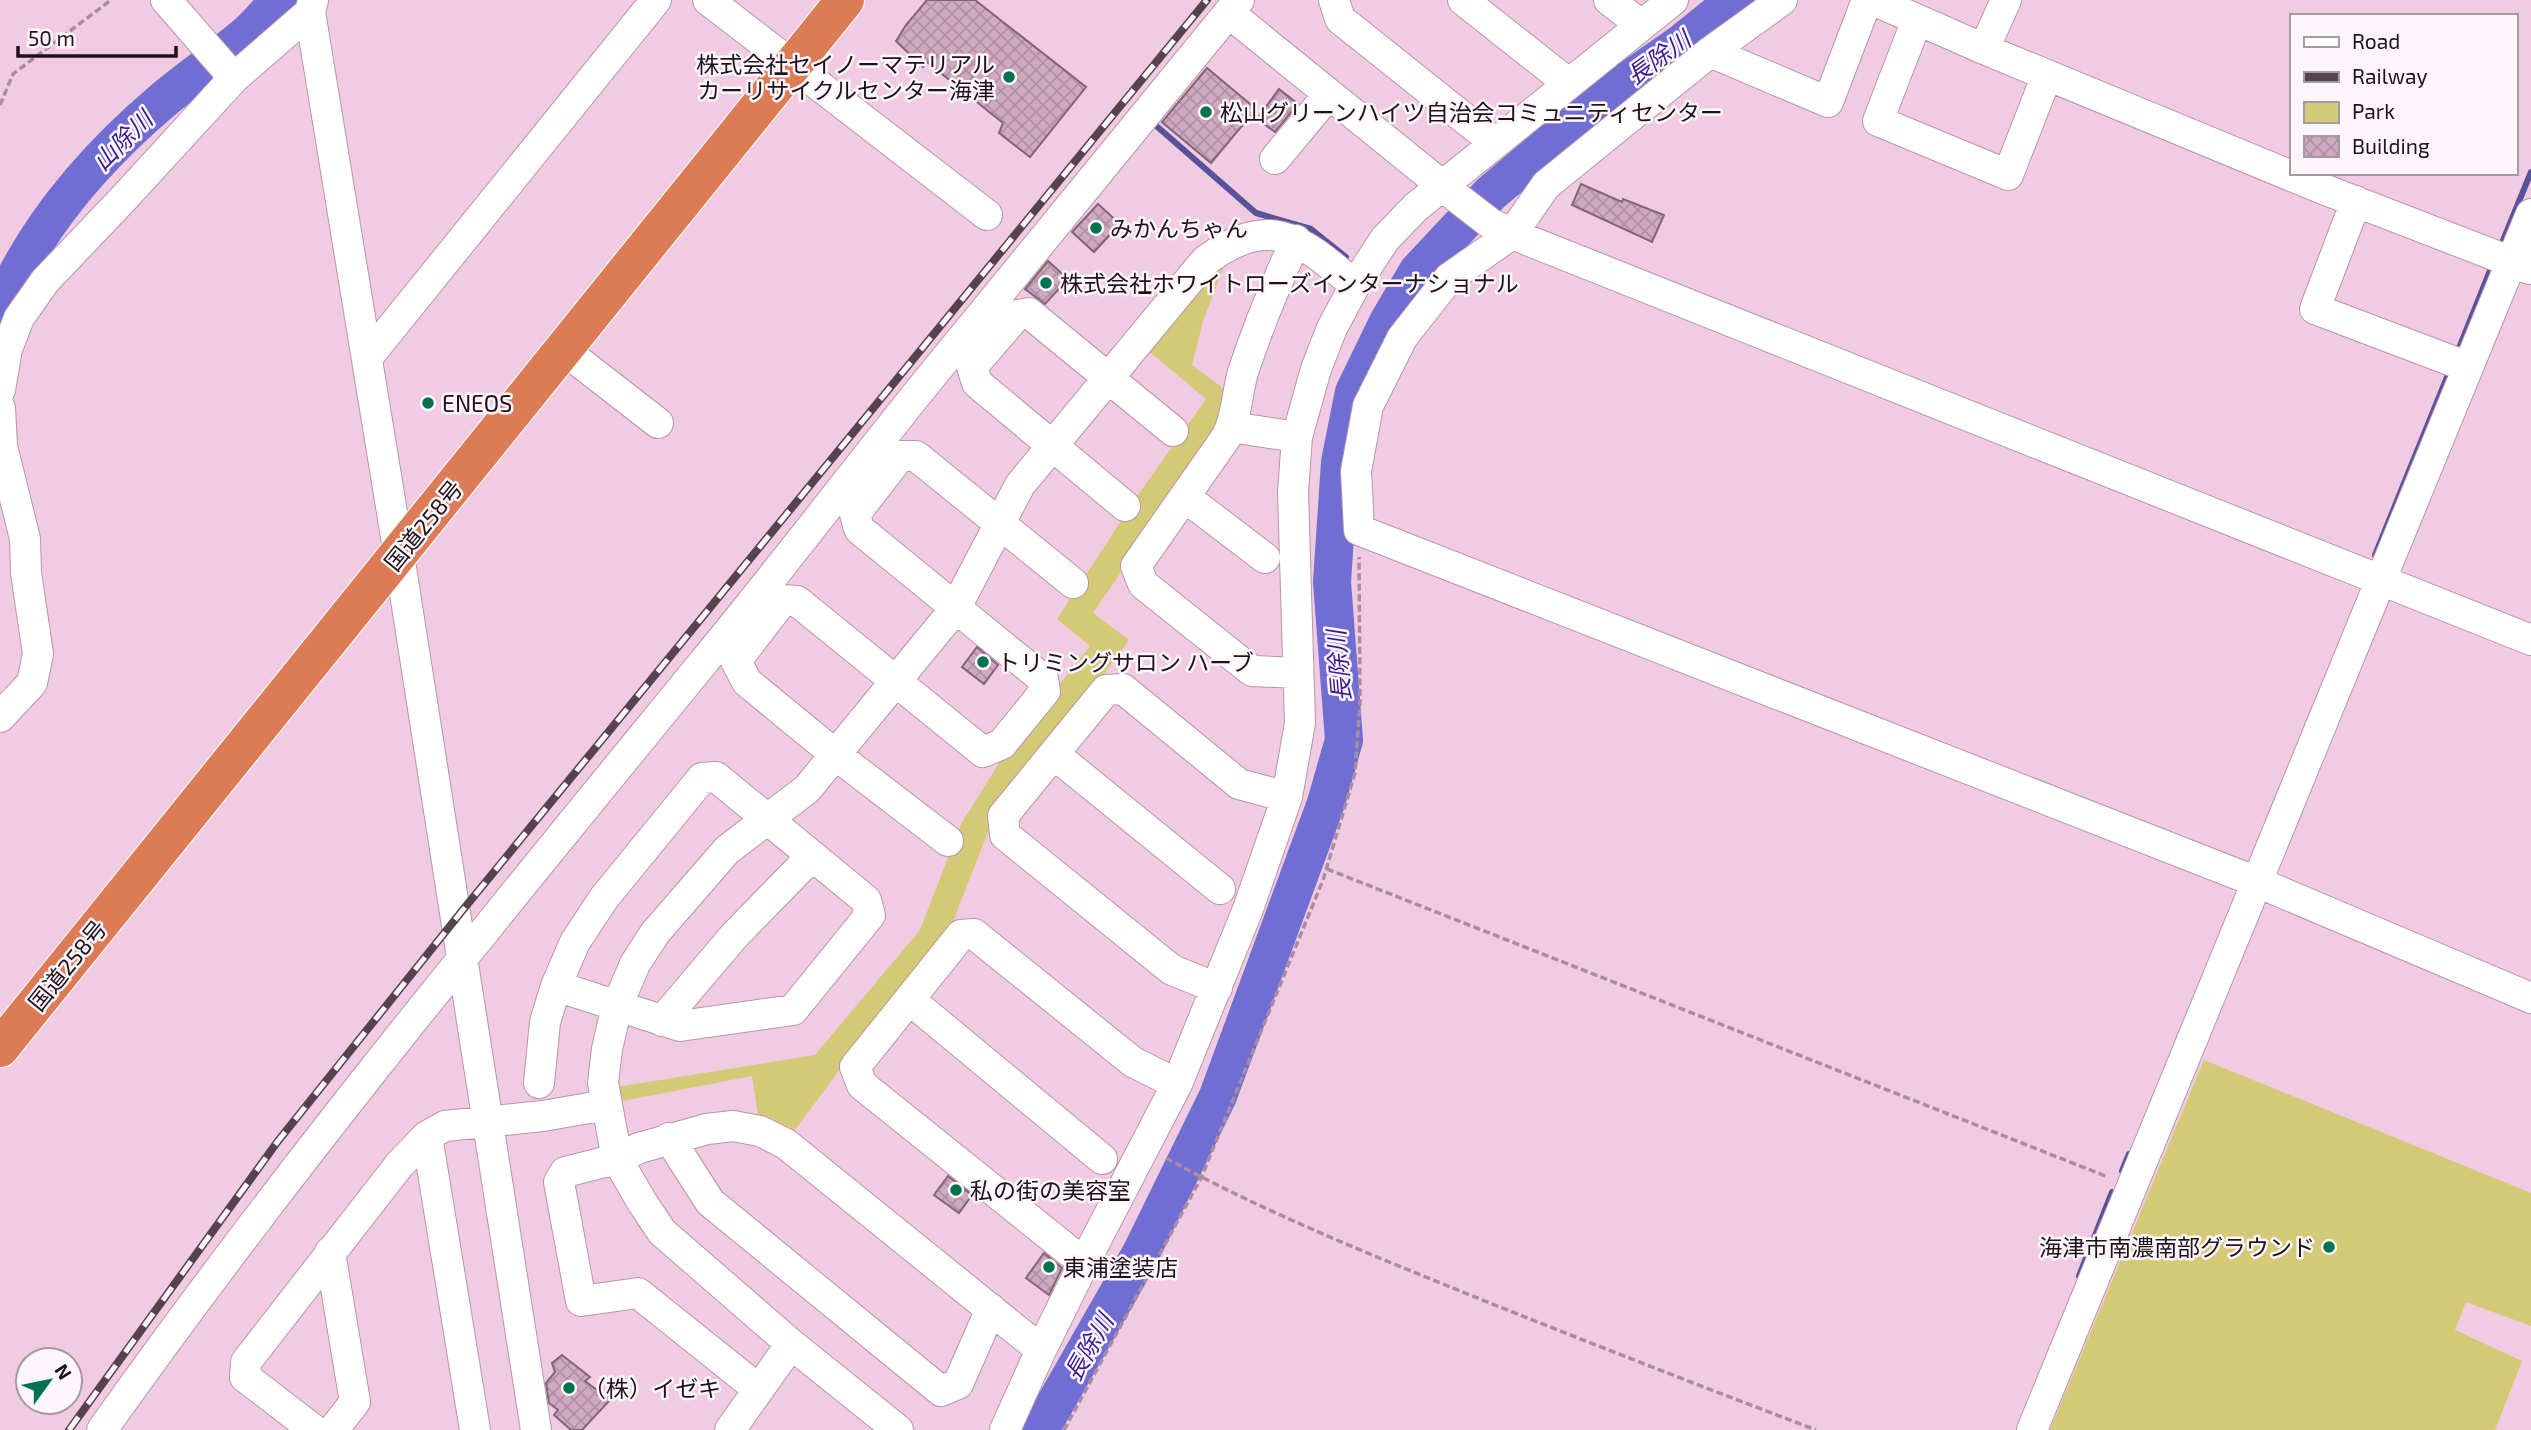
<svg xmlns="http://www.w3.org/2000/svg" width="2531" height="1430" viewBox="0 0 2531 1430" font-family="'Exo 2','Noto Sans JP',sans-serif">
<style>
.park{fill:#d4c974}
.lines{fill:none;stroke-linecap:round;stroke-linejoin:round}
.stream{stroke:#58529b;stroke-width:6}
.river{stroke:#716ed3;stroke-width:38}
.building{fill:url(#building-cross-hatch);stroke:#846477;stroke-width:2}
.minor-casing{stroke:#b895aa;stroke-width:32}
.highway-casing{stroke:#fff;stroke-width:40}
.path{stroke:#a98c9d;stroke-width:3.5;stroke-dasharray:7 3.5;stroke-linecap:butt}
.minor{stroke:#fff;stroke-width:30}
.highway{stroke:#db7c56;stroke-width:38}
.rail-casing{stroke:#56434e;stroke-width:8}
.rail{stroke:#fdf6fa;stroke-width:5;stroke-dasharray:16;stroke-linecap:butt}
.poi-dot{fill:#00724d;stroke:#fdf6fa;stroke-width:2.5}
.labels{text-anchor:middle;dominant-baseline:central;stroke-width:5;stroke-linejoin:round;paint-order:stroke}
.poi-label{font-size:23px;fill:#1e1119;stroke:#fdf6fa;text-anchor:start}
.street-label{font-size:23px;fill:#1e1119;stroke:#fdf6fa}
.water-label{font-size:24px;font-style:italic;fill:#361b95;stroke:#fdf6fa}
</style>
<defs>
<pattern id="building-cross-hatch" width="8" height="8" patternUnits="userSpaceOnUse" patternTransform="scale(1.75)"><rect width="8" height="8" fill="#cea9bf"/><path d="M0 0l8 8M0 8l8-8" fill="none" stroke="#b090a4"/></pattern>
</defs>
<rect width="100%" height="100%" fill="#f0cbe1"/>
<path class="park" d="M1229,253L1203,321L1192,365L1227,391L1219,429L1093,613L1129,640L1019,790L993,819L947,937L848,1059L791,1135L759,1120L752,1076L617,1102V1087L815,1055L920,930L961,824L1006,752L1090,646L1057,619L1138,495L1206,399L1146,349Z
M2204,1060L2531,1193V1326L2466,1302L2455,1330L2522,1361L2495,1430H2050Z"/>
<g class="lines">
<path class="stream" d="M1153,123L1256,213L1311,229L1346,257
M2500,248L2531,172
M1390,291L1401,301
M2457,353L2491,268
M2375,555L2447,377
M2122,1171L2129,1154
M2079,1276L2112,1192"/>
<path class="river" d="M0,310C34,228 95,158 162,101C189,78 219,58 246,35C258,25 268,12 279,0
M1040,1430L1141,1253L1218,1096L1326,803L1344,740L1332,582L1340,462L1354,392L1388,322L1418,271L1491,193L1611,92L1680,44L1735,0"/>
</g>
<path class="building" d="M927,0H975L1086,87L1030,157L999,133L1003,123L927,62L923,67L896,41L906,25Z
M1207,68L1256,109L1211,163L1162,122Z
M1279,89L1298,104L1275,132L1257,119Z
M1581,184L1622,202L1623,199L1664,215L1652,242L1572,205Z
M1098,204L1120,224L1094,252L1072,232Z
M1048,261L1068,279L1045,304L1025,289Z
M977,647L998,665L984,684L962,667Z
M948,1176L972,1195L959,1213L934,1195Z
M1044,1253L1062,1268L1049,1295L1026,1278Z
M562,1355L590,1377L585,1381L610,1400L582,1430H571L554,1415L558,1410L549,1403L546,1383L555,1372L552,1363Z"/>
<g class="lines">
<g class="minor-casing">
<path id="minor" d="M166,0L234,78
M313,0L310,12L399,555L536,1430
M708,0L987,215
M1334,0L1340,19L1494,142
M1463,0L1568,83
M1609,0L1641,25
M1782,0L1710,52L1546,185L1512,234L1449,278L1402,338L1368,406L1356,471L1359,530L2257,882L2531,998
M1873,0L1984,49L2318,187L2530,269
M1229,13L1455,196L1490,223L1512,234L2531,640
M1917,20L1878,121L2008,175L2047,75
M1984,49L2006,0
M1710,52L1828,102L1867,0
M1275,159L1329,94
M2356,201L2315,309L2468,367
M1296,240C1276,283 1258,327 1243,372C1237,393 1237,416 1227,436L1136,566L1143,584L1252,671L1298,673
M564,350L658,423
M367,358L656,0
M0,390L7,349L19,318L45,281L124,198L234,78L310,12
M0,408L2,446L25,539L26,573L38,654L32,683L0,717
M1231,427L1297,437
M1185,497L1265,558
M1125,506L977,383L972,367L1017,315L1029,313L1173,431
M1055,755L1220,889
M948,841L836,755L747,682L736,661L783,600L797,601L983,752L1002,744L1045,691L1043,679L859,529L855,514L900,456H916L1073,583
M1217,988L1172,970L1005,835L1003,816L1106,690L1123,689L1239,784L1287,797
M910,1000L1102,1159
M662,1021L734,936L811,857
M539,1083L545,1022L556,986L575,942L604,898L702,778L716,777L866,900L870,915L793,1010L680,1026L556,986
M427,1136L475,1430
M669,1138L710,1202L941,1391L958,1384L991,1309
M330,1252L355,1402L333,1430
M1084,1263L862,1085L855,1067L961,935L974,934L1133,1062L1177,1084
M758,1389L638,1293L581,1301L559,1182L565,1172L617,1159L639,1148L707,1129L733,1126L760,1131L786,1144L1041,1350
M102,1430C290,1165 497,915 702,664C778,572 850,477 925,384C1029,255 1135,129 1239,0
M314,1430L245,1377L246,1362L400,1164L427,1136L445,1126L543,1116L606,1105
M730,1430L791,1344
M898,1430L791,1344L662,1232L642,1202L617,1159L603,1083L607,1049L617,1006L635,964L655,933L727,850L807,789L955,609L1020,485L1205,261C1271,212 1300,239 1355,285
M1005,1430L1041,1350L1084,1263L1177,1084L1248,909L1287,797L1300,723L1293,492L1297,437L1316,369L1332,328L1355,285L1385,239L1416,207L1673,0
M2032,1430L2531,214"/>
</g>
<g class="highway-casing">
<path id="highway" d="M0,1048L845,0"/>
</g>
<path class="path" d="M0,105L13,74L111,0
M1327,869L2108,1177
M1166,1158C1264,1212 1367,1253 1470,1295C1585,1341 1700,1386 1816,1430
M1064,1430L1201,1178L1323,880L1355,773L1360,702L1359,557"/>
<use href="#minor" class="minor"/>
<use href="#highway" class="highway"/>
<g class="rail-casing">
<path id="rail" d="M69,1430L278,1141L466,906L1207,0"/>
</g>
<use href="#rail" class="rail"/>
</g>
<g class="poi-dot">
<circle cx="1009" cy="77" r="7"/>
<circle cx="1206" cy="112" r="7"/>
<circle cx="1096" cy="228" r="7"/>
<circle cx="1046" cy="283" r="7"/>
<circle cx="428" cy="403" r="7"/>
<circle cx="983" cy="662" r="7"/>
<circle cx="956" cy="1190" r="7"/>
<circle cx="2329" cy="1247" r="7"/>
<circle cx="1049" cy="1267" r="7"/>
<circle cx="569" cy="1388" r="7"/>
</g>
<g class="labels">
<g class="poi-label">
<text x="995" y="64" text-anchor="end">株式会社セイノーマテリアル<tspan x="995" dy="26">カーリサイクルセンター海津</tspan></text>
<text x="1220" y="112">松山グリーンハイツ自治会コミュニティセンター</text>
<text x="1110" y="228">みかんちゃん</text>
<text x="1060" y="283">株式会社ホワイトローズインターナショナル</text>
<text x="442" y="403">ENEOS</text>
<text x="997" y="662">トリミングサロン ハーブ</text>
<text x="970" y="1190">私の街の美容室</text>
<text x="2315" y="1247" text-anchor="end">海津市南濃南部グラウンド</text>
<text x="1063" y="1267">東浦塗装店</text>
<text x="583" y="1388">（株）イゼキ</text>
</g>
<g class="street-label">
<text transform="translate(423 525) rotate(-51)">国道258号</text>
<text transform="translate(67 965) rotate(-51)">国道258号</text>
</g>
<g class="water-label">
<text transform="translate(1658 57) rotate(-36)">長除川</text>
<text transform="translate(122 140) rotate(-45)">山除川</text>
<text transform="translate(1338 666) rotate(-95)">長除川</text>
<text transform="translate(1088 1347) rotate(-60)">長除川</text>
</g>
</g>
<rect x="2290" y="14" width="228" height="161" fill="#fdf6fa" stroke="#a49aa0" stroke-width="2"/>
<rect x="2304" y="37" width="35" height="10" fill="#ffffff" stroke="#a49aa0" stroke-width="2"/>
<text x="2352" y="49" font-size="21" fill="#1e1119">Road</text>
<rect x="2304" y="72" width="35" height="10" fill="#56434e" stroke="#a49aa0" stroke-width="2"/>
<text x="2352" y="84" font-size="21" fill="#1e1119">Railway</text>
<rect x="2304" y="102" width="35" height="21" fill="#d4c974" stroke="#a49aa0" stroke-width="2"/>
<text x="2352" y="119" font-size="21" fill="#1e1119">Park</text>
<rect x="2304" y="136" width="35" height="21" fill="url(#building-cross-hatch)" stroke="#a49aa0" stroke-width="2"/>
<text x="2352" y="154" font-size="21" fill="#1e1119">Building</text>
<g transform="translate(49 1381) rotate(57)"><circle r="33" fill="#fdf6fa" stroke="#a49aa0" stroke-width="2"/>
<path d="M0-5L12 26L0 18L-12 26Z" fill="#00724d"/>
<text y="-10" font-size="19" font-weight="bold" text-anchor="middle" fill="#1e1119">N</text>
</g>
<path d="M18 46v10h158v-10" fill="none" stroke="#1e1119" stroke-width="3.5"/>
<text x="28" y="46" font-size="21" fill="#1e1119" stroke="#fdf6fa" stroke-width="5" paint-order="stroke">50 m</text>
</svg>
